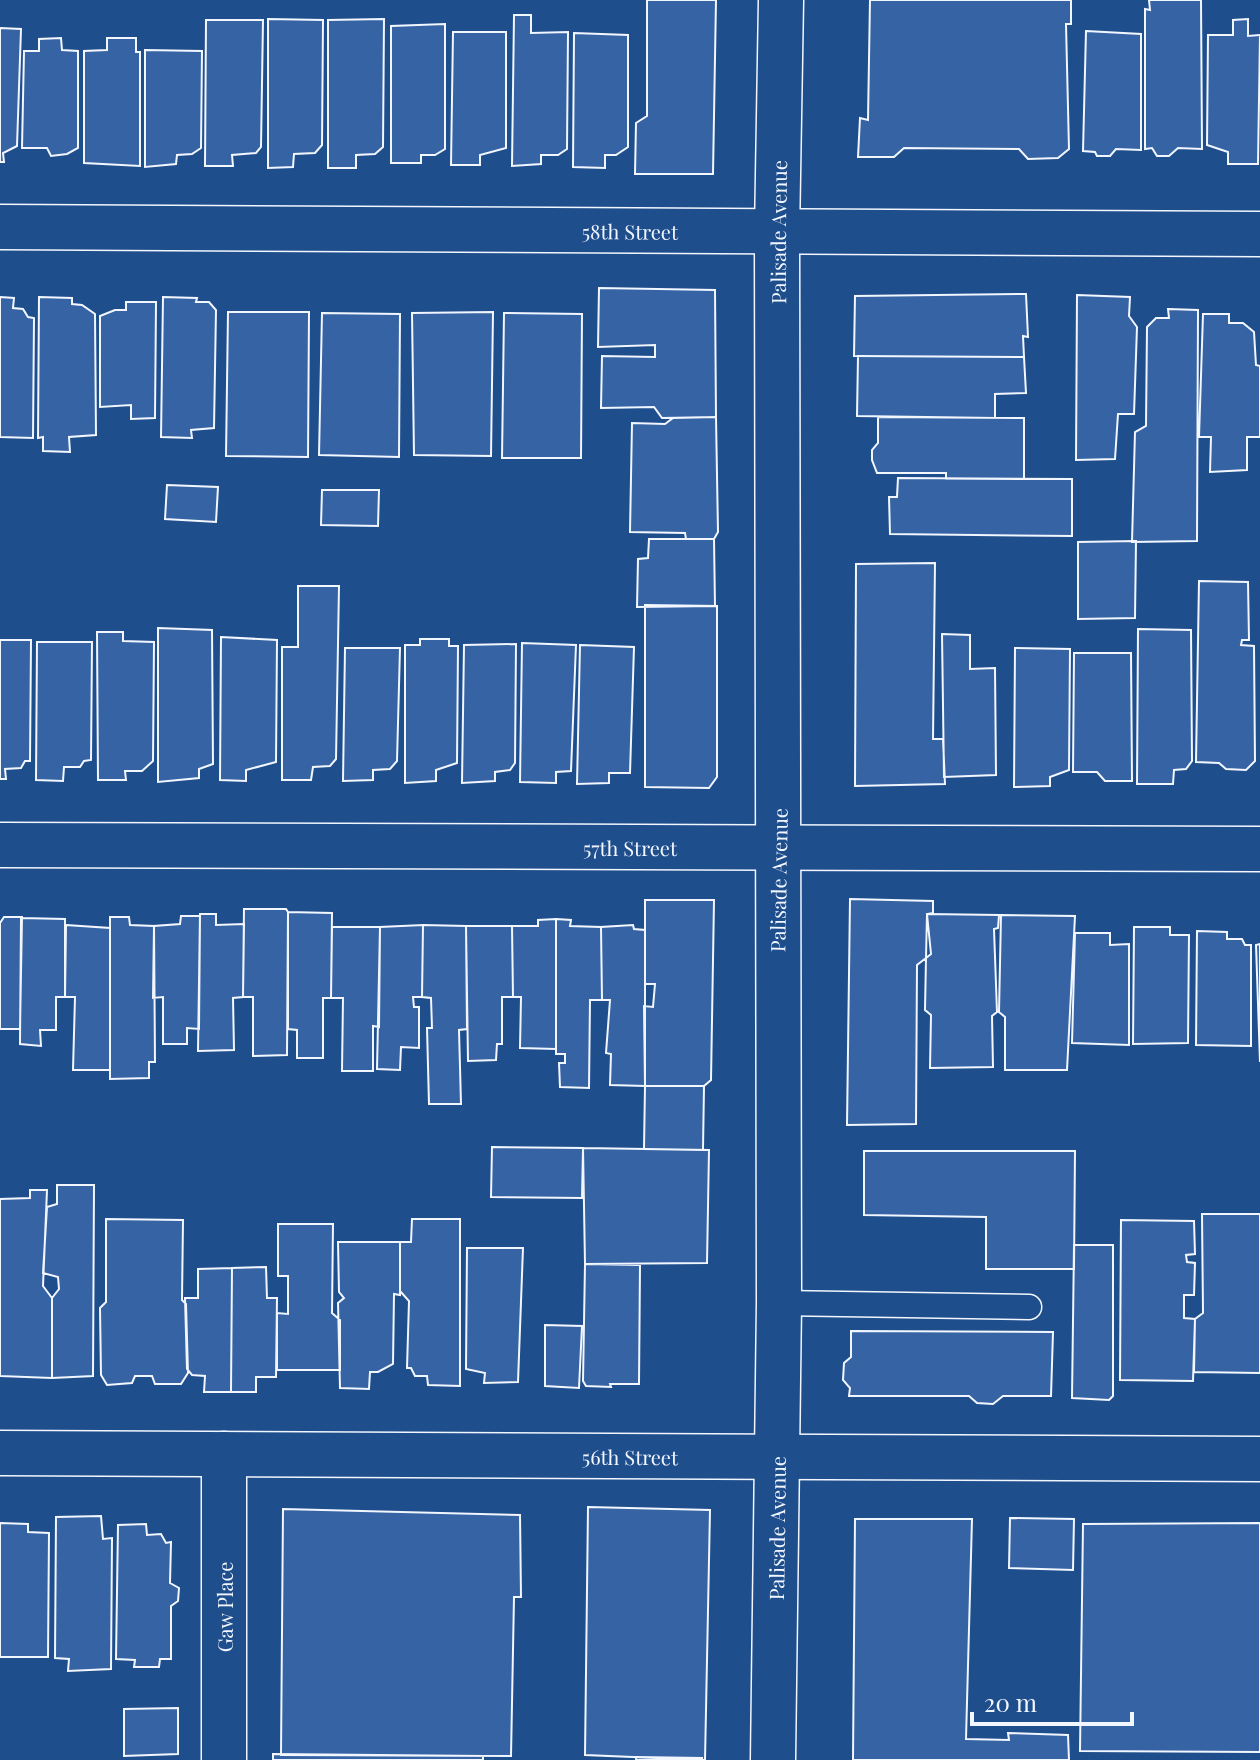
<svg xmlns="http://www.w3.org/2000/svg" width="1260" height="1760" viewBox="0 0 1260 1760" font-family="'Playfair Display',serif">
<style>
.building{fill:#3563a3;stroke:#f2f6ff;stroke-width:2}
.lines{fill:none;stroke-linecap:round;stroke-linejoin:round}
.service-casing{stroke:#f2f6ff;stroke-width:27}
.minor-casing{stroke:#f2f6ff;stroke-width:47}
.service{stroke:#1f4e8c;stroke-width:24}
.minor{stroke:#1f4e8c;stroke-width:44}
.labels{text-anchor:middle;dominant-baseline:central;stroke-width:6;stroke-linejoin:round;paint-order:stroke}
.street-label{font-size:20px;fill:#f2f6ff;stroke:#1f4e8c}
</style>
<rect width="100%" height="100%" fill="#1f4e8c"/>
<path class="building" d="M647,0H716L713,174H635L636,123L647,116Z
M870,0H1071V24H1066L1069,149L1058,158L1028,159L1019,149L904,148L894,157H858L860,118L868,120Z
M1149,0H1201L1202,149L1178,148L1169,156H1157L1152,148L1145,149V9L1150,10Z
M514,15H531V33L568,32L567,149L558,155H541V164L512,166Z
M268,19L323,20L322,145L315,153L294,154L293,167L268,168Z
M384,19L383,147L375,154L356,155V168H328V20Z
M1248,19V36L1260,35L1258,164H1228V152L1207,145L1208,35H1233V20Z
M206,20H263L261,147L256,153L232,155L233,166H205Z
M445,24V149L435,155H421V163H391V26Z
M0,28L21,29L17,146L3,153L4,162H0Z
M1086,31L1141,34V150L1116,149L1110,156H1097L1095,152L1083,151Z
M453,32H506V148L480,155V165H451Z
M574,33L628,35V147L616,155H605V168L573,167Z
M61,38L62,50L78,51V148L67,154L51,156L47,148H22L24,51H39V39Z
M107,38H136V52H140V166L84,163V51L107,50Z
M145,50L202,51L201,148L192,154L177,155L176,164L145,167Z
M599,288L715,290L716,417L662,418L654,407L601,408L602,356L655,357V345L598,347Z
M1026,294L1028,337L1023,336L1024,357L854,356L855,296Z
M1077,295L1130,297L1129,316L1137,327L1134,414H1118L1115,459L1076,460Z
M0,297L14,298L13,308L23,309L28,317L34,318L33,438L0,437Z
M39,297L72,298V304L82,305L95,314L96,435L69,437L70,452L43,451V437L38,438Z
M163,297L197,298L196,302H209L216,310L214,428L191,430L192,438L161,437Z
M126,302H156L155,418L131,419V405L100,407V316L115,310H126Z
M1168,309L1198,310L1197,541L1132,542L1135,432L1146,426L1147,327L1156,318H1169Z
M228,312H309L308,457L226,456Z
M493,312L491,456L414,455L412,313Z
M322,313L400,314L399,457L319,455Z
M504,313L582,314L581,458H502Z
M1203,314H1229V323H1243L1254,332L1256,365L1260,366V437H1247V470L1210,472L1211,437H1199Z
M858,356L1024,357L1026,393L995,394V418L857,416Z
M716,417L718,532L714,539H686L685,533L630,532L632,423L665,424L673,418Z
M878,417L1024,418V479H946V473H877L872,460V450L878,443Z
M898,478L1072,479V536L890,534L889,497H897Z
M167,485L218,487L216,522L165,519Z
M322,490H379L378,526L321,525Z
M649,539H714L715,606L637,607L638,559L648,558Z
M1136,541L1135,618L1078,619V542Z
M935,563L933,739H943L945,784L855,786L856,564Z
M1199,581L1248,582L1249,640H1242L1241,645L1254,646L1255,761L1246,770L1226,769L1219,763L1196,762Z
M298,586H339L336,759L330,766L313,767L311,780H282V647H298Z
M645,605L717,606V777L709,788L645,787Z
M158,628L212,630L213,764L199,769V778L158,782Z
M1138,629L1191,630L1192,761L1186,769L1174,770L1173,784H1137Z
M97,632H123V641L154,642L153,761L142,771H125L126,780H98Z
M942,634L970,635V669L995,668L996,775L944,777Z
M221,637L277,640L276,762L246,770V781L220,780Z
M420,639H449V646H458L457,763L436,770V781L405,783V645H420Z
M0,640H31L30,761H25L21,768L5,769L6,779H0Z
M37,642H92L91,760L84,761L80,767H64L63,781L36,780Z
M522,643L576,645L571,771L556,772V783L520,782Z
M516,644L515,763L510,770L495,772V781L462,783L464,645Z
M580,645L634,647L630,773H609V783L577,784Z
M345,648H400L397,761L390,769L373,770V780L343,781Z
M1015,648L1070,649L1069,770L1050,777V786L1014,787Z
M1074,653H1131L1132,781H1105L1097,772H1073Z
M850,899L933,901V913L927,914L926,958L917,965L916,1124L847,1125Z
M645,900H714L711,1080L704,1086H645L644,1006L653,1007L655,984H645Z
M244,909H286L288,912L287,1055L253,1056V997H243Z
M288,912L332,913L331,998H323V1058H297V1030L288,1029Z
M200,914H216V925L244,924L243,997L233,998L234,1050L198,1051Z
M927,914L999,915L998,928L994,929L997,1012L992,1016L993,1067L930,1068L931,1015L925,1010L926,958L931,954Z
M1001,915L1075,916L1067,1070H1005V1017L999,1012Z
M181,916H200L199,1029L187,1028V1044H163V997L153,998L154,926L180,924Z
M4,917H22L20,1029H0V923Z
M110,917H129L130,925L154,926L155,1062H149V1078L110,1079Z
M21,918L65,919V997H56V1030H40L41,1046L20,1044Z
M556,919V1049L520,1048L521,997H513L512,926H538V920Z
M556,919L571,920L570,926L601,927L602,1000H590L589,1088L560,1087L559,1063H565V1054H556Z
M66,925L110,928V1070H73L75,997H65Z
M423,925L422,997H413L414,1007H419V1048L401,1047L400,1070L377,1069L380,927Z
M423,925L466,926L467,1029L459,1030L461,1104H429L427,1028H432L431,998L422,997Z
M633,925L634,929L645,930V1086L610,1085L611,1054L606,1053L610,1000H602L601,927Z
M466,926H512L513,997H502V1044H497L496,1060L468,1061Z
M332,927H380L379,1027L373,1026V1071H342L343,998H331Z
M1134,927H1170V935H1189L1188,1043L1133,1044Z
M1197,931L1227,932V939H1242L1245,945H1251V1046L1196,1045Z
M1075,933H1110V945L1129,944V1045L1072,1043Z
M1260,944V1062L1256,945Z
M645,1086H704L703,1150L644,1149Z
M492,1147L583,1148L582,1198L491,1197Z
M583,1148L709,1150L707,1263L585,1264Z
M864,1151H1075L1074,1269H986V1217L864,1215Z
M57,1185H94L93,1376L52,1378V1298L59,1289L58,1277L43,1273L47,1207L57,1204Z
M30,1190H47L43,1286L52,1298V1378L0,1376V1199L30,1198Z
M1202,1214H1260V1373L1194,1372L1195,1319L1203,1313Z
M106,1219L183,1220L182,1300L186,1304L188,1373L181,1384H155L152,1376H135L132,1383L107,1385L101,1375L100,1308L106,1302Z
M412,1219H460V1386L428,1385L427,1376H415L411,1368H407L409,1301L400,1291V1242H411Z
M1121,1220L1194,1221L1195,1254L1186,1255L1187,1262L1195,1263L1194,1295H1184V1318L1195,1319L1193,1381L1120,1380Z
M278,1224H333L332,1313L340,1320V1370H277V1313L288,1314V1276H278Z
M338,1242H400V1295L394,1294L393,1364L378,1372H370L369,1389L340,1388L338,1303L344,1298L339,1292Z
M1074,1245H1113V1396L1109,1400L1072,1398Z
M467,1248H523L518,1382L484,1383L485,1373L466,1369Z
M585,1264L640,1265L639,1384H610L611,1387L586,1386L583,1381Z
M266,1267L267,1298H277L276,1377H256V1392H231L232,1268Z
M232,1268L231,1392H204L205,1376L192,1375L187,1369L185,1298H198V1269Z
M545,1325L582,1326L579,1388L545,1386Z
M851,1331L1053,1332L1051,1396H1003L993,1404L977,1403L969,1396H849L850,1388L843,1380L844,1363L851,1357Z
M588,1507L710,1510L705,1760L585,1755Z
M283,1509L520,1515L521,1597H514L511,1756L281,1755Z
M101,1516L103,1539L112,1538L111,1669L68,1671L69,1659L55,1658L56,1517Z
M1010,1518L1074,1519L1073,1570L1009,1568Z
M855,1519H972L966,1739L1009,1740L1008,1733L1068,1735L1069,1760H853Z
M0,1523L28,1524V1532L49,1533L48,1657H0Z
M1260,1523V1752L1080,1751L1083,1524Z
M146,1524L147,1535L161,1534L166,1543L171,1542L170,1583L179,1588L178,1601L171,1606V1659H160L159,1667H134L135,1660L116,1659L118,1525Z
M178,1708V1754L124,1756V1709Z
M273,1754L483,1756V1760H273Z
M636,1757L702,1758V1760H636Z"/>
<g class="lines">
<g class="service-casing">
<path id="service" d="M779,1303L1029,1307"/>
</g>
<g class="minor-casing">
<g id="minor">
<path id="s1" d="M0,227L1260,234"/>
<path id="s2" d="M0,845L1260,849"/>
<path id="s3" d="M0,1453L1260,1459"/>
<path d="M224,1454V1760"/>
<path id="s4" d="M773,1760L779,1303L777,233L781,0"/>
</g>
</g>
<use href="#service" class="service"/>
<use href="#minor" class="minor"/>
</g>
<g class="labels">
<g class="street-label">
<text stroke="none"><textPath href="#s1" startOffset="630">58th Street</textPath></text>
<text stroke="none"><textPath href="#s4" startOffset="1528">Palisade Avenue</textPath></text>
<text stroke="none"><textPath href="#s2" startOffset="630">57th Street</textPath></text>
<text transform="translate(778 880) rotate(-89)">Palisade Avenue</text>
<text stroke="none"><textPath href="#s3" startOffset="630">56th Street</textPath></text>
<text stroke="none"><textPath href="#s4" startOffset="232">Palisade Avenue</textPath></text>
<text transform="translate(224 1607) rotate(-90)">Gaw Place</text>
</g>
</g>
<path d="M972 1712v12h160v-12" fill="none" stroke="#f2f6ff" stroke-width="4"/>
<text x="984" y="1712" font-size="24" fill="#f2f6ff" stroke="#1f4e8c" stroke-width="6" paint-order="stroke">20 m</text>
</svg>
